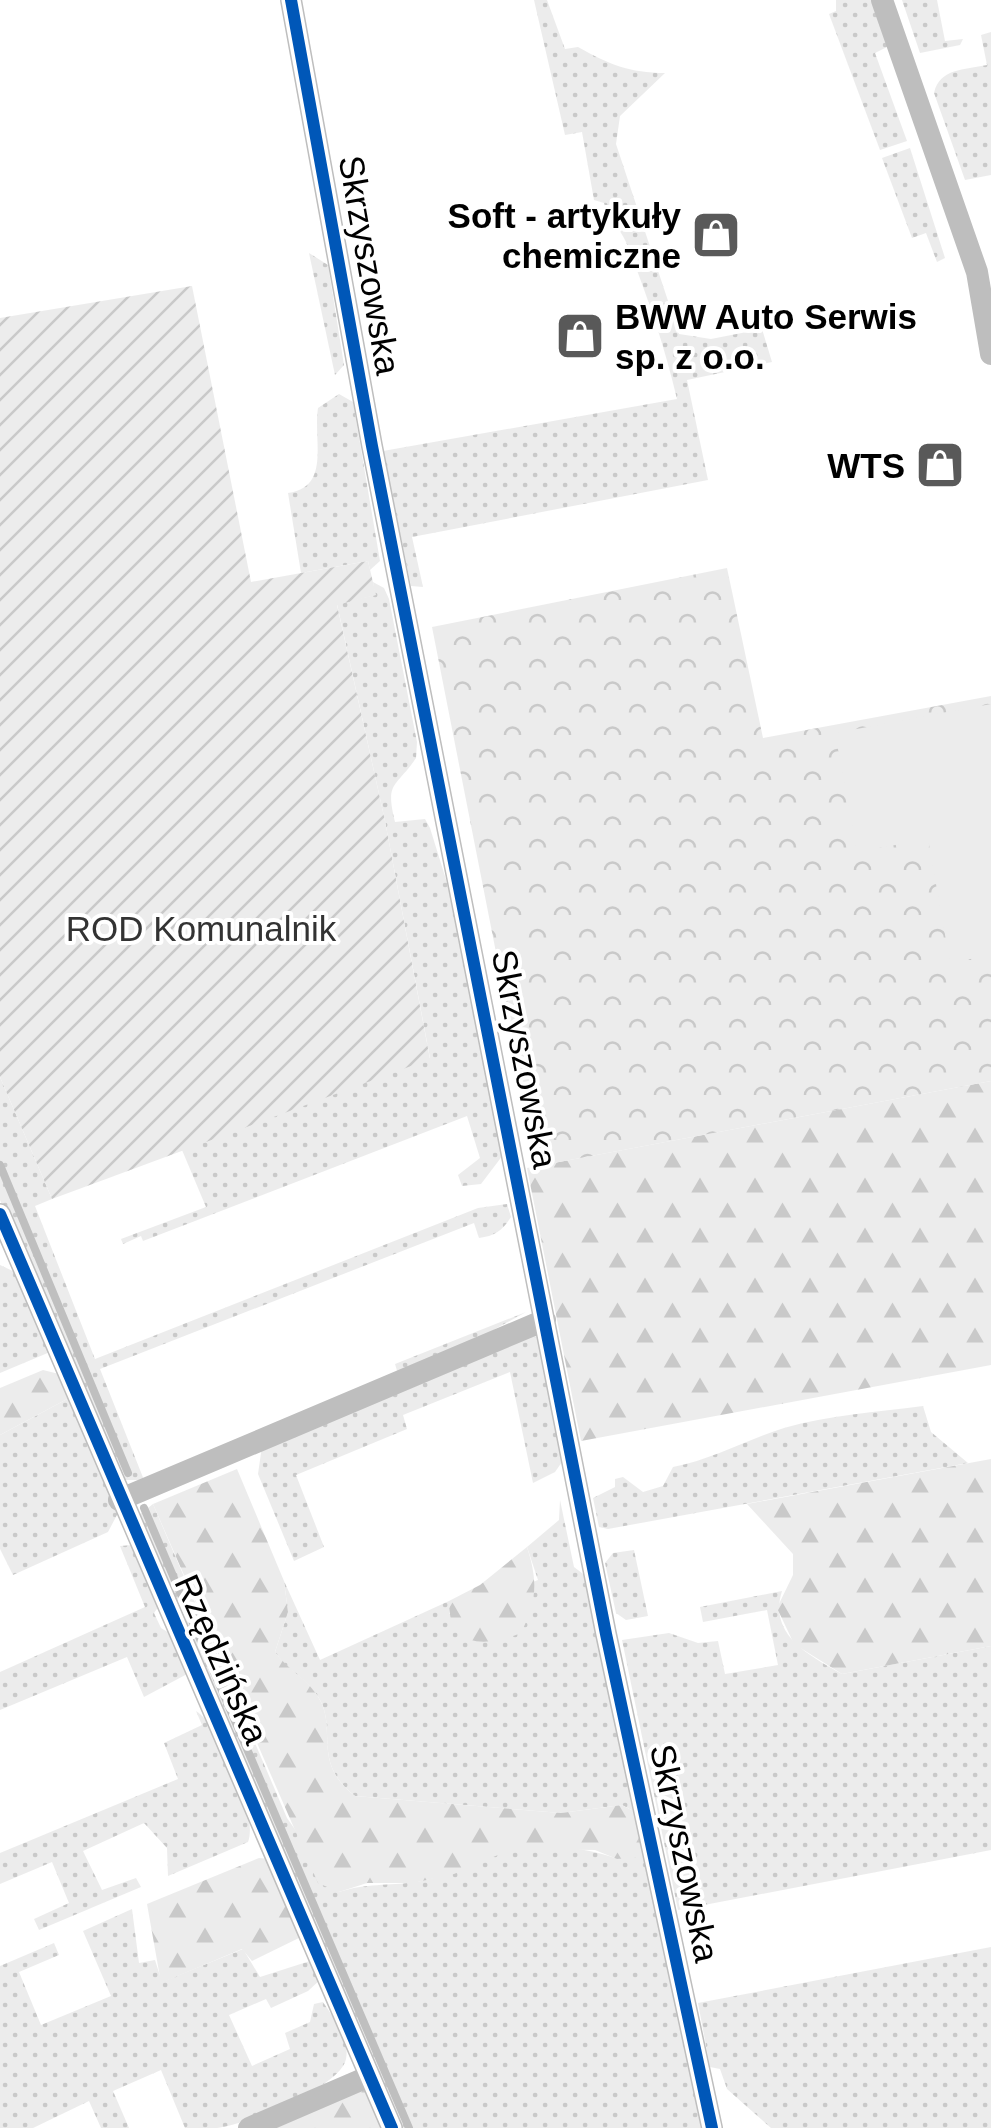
<svg xmlns="http://www.w3.org/2000/svg" width="991" height="2128" viewBox="0 0 991 2128" font-family="Arial,sans-serif">
<style>
.grass{fill:url(#grass-dots)}
.forest{fill:url(#forest-firs)}
.park{fill:url(#park-crowns)}
.garden{fill:url(#garden-furrows)}
.pitch{fill:#ececec}
.lines{fill:none;stroke-linecap:round;stroke-linejoin:round}
.stream{stroke:#bfbfbf;stroke-width:8}
.minor{stroke:#bebebe;stroke-width:22}
.cycleway-casing{stroke:#fff;stroke-width:19}
.cycleway{stroke:#0057b8;stroke-width:12}
.labels{text-anchor:middle;dominant-baseline:central;stroke-width:8;stroke-linejoin:round;paint-order:stroke}
.poi-label{font-size:35px;font-weight:bold;fill:#000;stroke:#fff;text-anchor:end}
.street-label{font-size:35px;fill:#000;stroke:#fff}
.park-label{font-size:35px;fill:#333;stroke:#fff}
</style>
<defs>
<pattern id="grass-dots" width="8" height="8" patternUnits="userSpaceOnUse" patternTransform="scale(2.5)"><rect width="8" height="8" fill="#ececec"/><path d="M2 2h.1M6 6h.1" fill="none" stroke="#c9c9c9" stroke-width="1.8" stroke-linecap="round"/></pattern>
<pattern id="forest-firs" width="22" height="20" patternUnits="userSpaceOnUse" patternTransform="scale(2.5)"><rect width="22" height="20" fill="#ececec"/><path d="M5 1l3.5 6h-7zM16 11l3.5 6h-7z" fill="#c9c9c9"/></pattern>
<pattern id="park-crowns" width="20" height="18" patternUnits="userSpaceOnUse" patternTransform="scale(2.5)"><rect width="20" height="18" fill="#ececec"/><path d="M2 6a3 3 0 1 1 6 0M12 15a3 3 0 1 1 6 0" fill="none" stroke="#c9c9c9"/></pattern>
<pattern id="garden-furrows" width="10" height="10" patternUnits="userSpaceOnUse" patternTransform="scale(2.5)"><rect width="10" height="10" fill="#ececec"/><path d="M-1 1l2-2M0 10L10 0M9 11l2-2" fill="none" stroke="#c9c9c9"/></pattern>
</defs>
<rect width="100%" height="100%" fill="#fff"/>
<path class="grass" d="M534,0H547L565,49L578,47C608,64 630,73 665,73L620,116L616,144L679,334L711,339L762,329L772,362L687,380L708,480L412,537L423,587L411,586L383,451L677,399C664,344 647,295 626,242C619,226 608,220 604,203L594,200L582,132L565,135Z
M836,0H872L891,45L875,53L907,141L880,150L829,14L836,11Z
M902,0H937L945,41L963,39L960,45L920,53Z
M991,32V175L965,180L934,93C940,68 964,70 987,65L981,35Z
M910,148L945,258L937,262L926,233L912,238L882,158Z
M309,253L328,265L344,365L335,375Z
M339,394L353,402L380,561L370,570L368,561L301,573L288,493C331,487 313,441 318,408Z
M373,582L384,588L389,599L417,742L416,758C395,789 385,781 395,822L425,819L430,828L448,886L503,1155L481,1184L462,1186L458,1175L480,1158L467,1116L143,1241L141,1236L123,1244L121,1239L206,1207L182,1150L430,1058L385,821L337,604L375,595Z
M0,1077L52,1199L35,1206L95,1359L478,1208L507,1204L511,1217C502,1231 495,1236 479,1238L474,1223L100,1369L144,1480H125L113,1464L0,1200Z
M0,1265L17,1273L50,1352L0,1373Z
M526,1312L450,1354L398,1374L395,1364Z
M525,1336L540,1337L562,1462L555,1472L533,1483L510,1372L403,1415L407,1429L296,1475L324,1547L294,1561L258,1474L262,1446Z
M69,1398L118,1513L108,1532L13,1575L0,1549V1435Z
M923,1406L931,1432L968,1463L608,1529L599,1527L593,1498L615,1487V1479L623,1477L643,1492L663,1486L673,1467C713,1459 745,1440 784,1428C829,1415 876,1412 923,1406Z
M560,1500L574,1567L591,1580L639,1814L622,1805L561,1813L355,1796C308,1760 342,1725 314,1691C302,1676 287,1670 275,1652L288,1612L284,1581L320,1660L449,1601V1614L538,1580L527,1547L559,1520Z
M153,1504L287,1818L339,1892C366,1883 388,1886 415,1882C450,1877 477,1857 510,1849C541,1842 589,1848 618,1859L645,1847L701,2128H398L140,1514Z
M132,1545L159,1606L154,1613L161,1628L171,1634L189,1673L144,1697L127,1657L0,1710V1672L145,1607L120,1546Z
M634,1550L648,1616L626,1620L616,1613L605,1563L613,1553Z
M782,1591C768,1635 809,1655 842,1674L991,1646V1850L678,1910L622,1640L669,1633L698,1643L718,1641L725,1674L778,1665L767,1610L703,1622L700,1607Z
M196,1711C220,1726 259,1814 248,1842L168,1876L167,1848L144,1823L83,1851L102,1890L136,1878L141,1887L39,1930L34,1919L69,1903L52,1862L0,1884V1853L178,1779L164,1743L202,1725Z
M132,1909L139,1963L155,1960L162,1982L243,1949L260,1977L313,1960L321,1979L308,1991L271,2008L266,1999L229,2015L252,2066L290,2049L285,2033L310,2022L314,2004L323,2002C334,2019 350,2038 346,2059C341,2087 244,2125 217,2128C207,2128 196,2128 185,2128L161,2070L113,2091L129,2128H101L89,2101L33,2128H0V1966L54,1943L59,1955L19,1972L41,2025L111,1996L83,1931Z
M991,1947V2128H771L727,2089L720,2069L710,2067L698,2003Z"/>
<path class="forest" d="M991,1081V1365L581,1441L527,1168Z
M43,1370L59,1374L69,1398L0,1435V1388Z
M991,1459V1646L842,1674L794,1644L777,1608L793,1575V1554L747,1504Z
M237,1469L284,1581L288,1612L275,1652C288,1670 303,1676 314,1691C342,1725 308,1760 355,1796L561,1813L622,1805L639,1814L645,1847L638,1857L617,1859L595,1850L512,1849L454,1874L413,1883H367L339,1892L318,1883L153,1504Z
M527,1547C538,1581 537,1601 521,1633C487,1647 448,1649 449,1601L480,1585Z
M259,1858L270,1859L303,1936L252,1961L242,1949L161,1983L147,1904Z
M368,2087L386,2128H269Z"/>
<path class="park" d="M727,568L763,738L991,696V1081L538,1166L432,627Z"/>
<path class="garden" d="M192,286L251,582L368,561L376,595L337,605L385,821L430,1059L52,1199L0,1077V318Z"/>
<path class="pitch" d="M991,704V955L950,963L928,839L857,852L835,733Z"/>
<g class="lines">
<path class="stream" d="M0,1165L128,1473
M144,1508L409,2128"/>
<path class="minor" d="M291,0L372,446L606,1634L712,2128
M882,0L977,272L991,354
M0,1214L392,2128
M119,1500L545,1320
M249,2128L370,2076"/>
<g class="cycleway-casing">
<path id="cycleway" d="M291,0L372,446L606,1634L712,2128
M0,1214L392,2128"/>
</g>
<use href="#cycleway" class="cycleway"/>
</g>
<defs>
<g id="shop-square" transform="scale(2.5)"><rect x="-9" y="-9" width="18" height="18" rx="4" fill="#595959" stroke="#fff"/><path d="M-5-2.5h2.3a2.7 3.5 0 0 1 5.4 0H5L5.5 6h-11ZM-1.5-2.5h3a1.5 2.3 0 0 0-3 0Z" fill="#fff"/></g>
</defs>
<g fill-rule="evenodd">
<use href="#shop-square" x="716" y="235"/>
<use href="#shop-square" x="580" y="336"/>
<use href="#shop-square" x="940" y="465"/>
</g>
<g class="labels">
<g class="poi-label">
<text x="681" y="215">Soft - artykuły<tspan x="681" dy="40">chemiczne</tspan></text>
<text x="615" y="316" text-anchor="start">BWW Auto Serwis<tspan x="615" dy="40">sp. z o.o.</tspan></text>
<text x="905" y="465">WTS</text>
</g>
<g class="street-label">
<text transform="translate(370 265) rotate(80)">Skrzyszowska</text>
<text transform="translate(525 1059) rotate(79)">Skrzyszowska</text>
<text transform="translate(222 1659) rotate(66)">Rzędzińska</text>
<text transform="translate(685 1853) rotate(78)">Skrzyszowska</text>
</g>
<g class="park-label">
<text x="201" y="928">ROD Komunalnik</text>
</g>
</g>
</svg>
